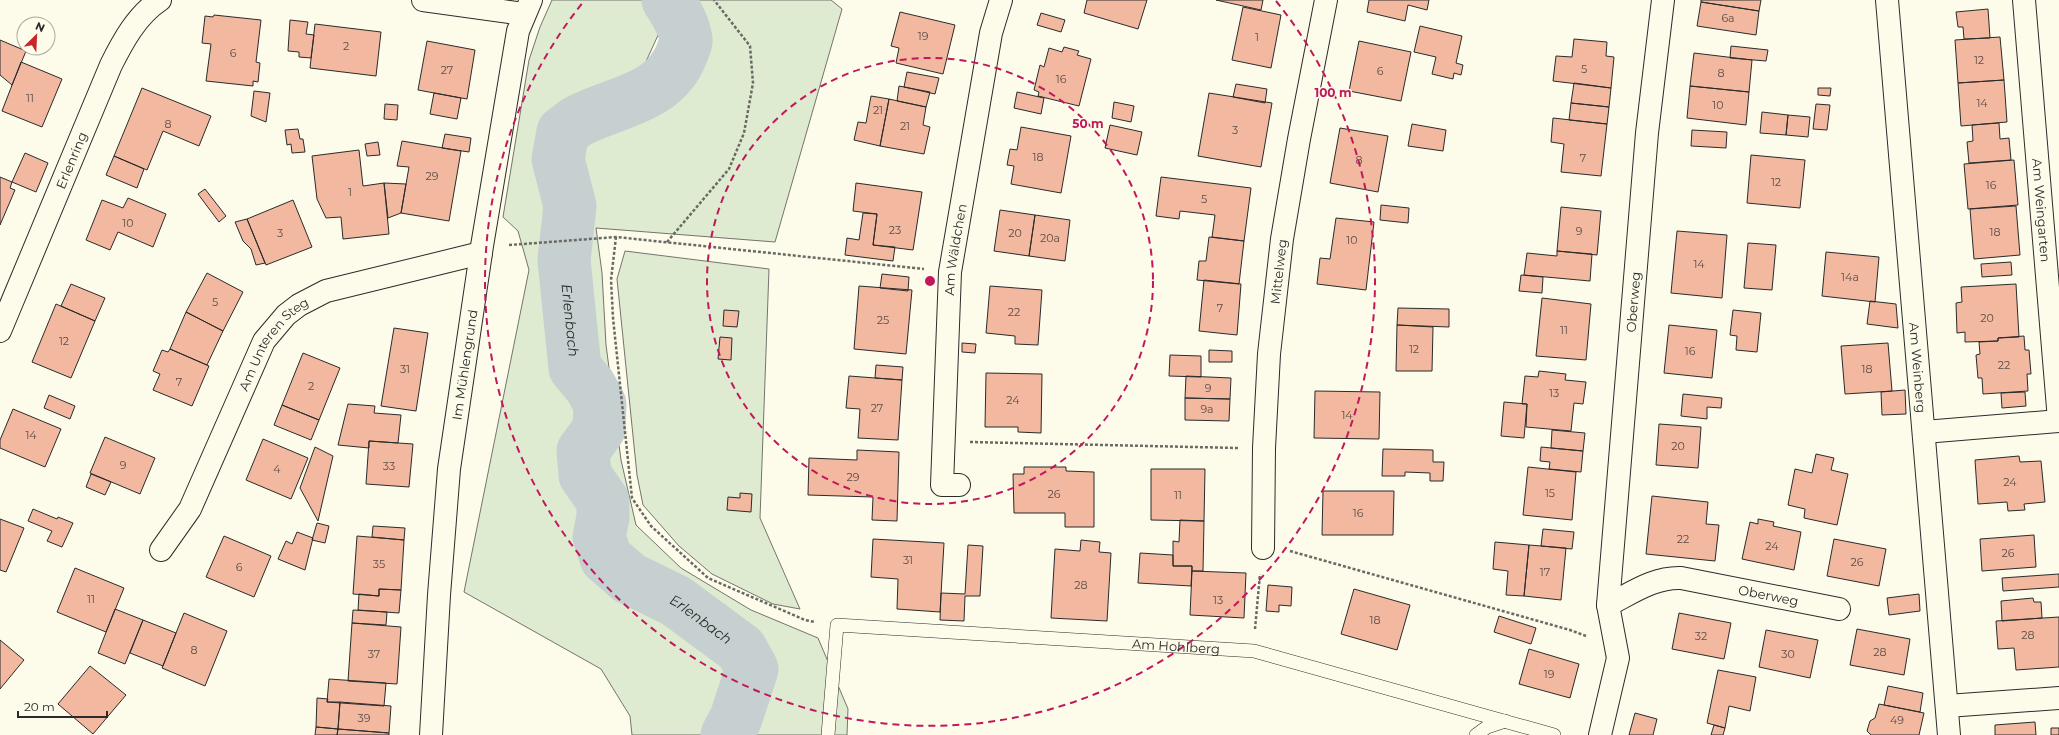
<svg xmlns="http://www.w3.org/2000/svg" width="2059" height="735" viewBox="0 0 2059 735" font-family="Montserrat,sans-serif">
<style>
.green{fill:#deebd1;stroke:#74746e}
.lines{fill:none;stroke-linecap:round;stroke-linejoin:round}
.river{stroke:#c7d0d0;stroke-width:53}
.building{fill:#f2b8a0;stroke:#2b2b2b}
.lane-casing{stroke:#2b2b2b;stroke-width:14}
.street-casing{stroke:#2b2b2b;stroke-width:24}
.path{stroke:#6a6964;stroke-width:2.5;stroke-dasharray:3 2;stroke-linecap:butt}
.lane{stroke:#fdfbea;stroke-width:13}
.street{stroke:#fdfbea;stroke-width:22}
.ring{fill:none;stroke:#c2185b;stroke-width:2;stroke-dasharray:7 5}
.labels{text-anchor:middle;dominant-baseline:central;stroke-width:3;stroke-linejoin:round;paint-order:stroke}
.number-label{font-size:11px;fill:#5d4e48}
.street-label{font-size:13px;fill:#2b2b2b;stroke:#fdfbea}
.water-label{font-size:14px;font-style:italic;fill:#2b2b2b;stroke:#fdfbea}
.centre{fill:#c2185b;stroke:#fdfbea;stroke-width:2}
.ring-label{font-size:12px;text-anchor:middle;font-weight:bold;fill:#c2185b;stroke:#fdfbea;stroke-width:3;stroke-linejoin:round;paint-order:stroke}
</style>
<rect width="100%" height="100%" fill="#fdfbea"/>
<path class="green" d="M552,0H655L665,20L643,68L601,95L564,106L573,166L579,142L595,127L652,106L679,80L698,44L691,9L685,0H831L842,9L775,242L596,228L602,273L606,345L621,460L636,525L681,568L751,610L818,638L848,709L847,735H632L630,716L601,669L464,592L529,270L518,231L503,217L529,60L540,27Z
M625,251L769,269L760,518L800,609L773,604L712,574L679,546L643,505L637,475L617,279Z"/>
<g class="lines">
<path class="river" id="s1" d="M668,0C676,12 684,25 686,39C687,43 683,49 682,53C665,98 618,101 580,120C574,123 569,128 563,132L558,159L570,206L564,260L575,368L590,386L600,404L599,429L583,451L585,475L603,501V517L599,537L606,558L629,578L676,601L741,649L752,669L736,718L727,735"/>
</g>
<path class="building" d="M1087,0H1147L1138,29L1084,13Z
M1216,0H1263L1261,10Z
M1369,0H1429L1427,10L1408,5L1405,21L1367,12Z
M1701,0H1761L1759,11L1701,2Z
M1701,2L1759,11L1756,35L1697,26Z
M1243,7L1281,15L1271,68L1232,60Z
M1988,9L1990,38L1964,39L1963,27H1958L1956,12Z
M900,12L955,25L943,74L896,63L899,48L891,46Z
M1041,13L1065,20L1061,32L1037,25Z
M214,15L261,20L256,62L260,63L258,82L253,81V86L206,81L211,44L202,43L205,16L213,17Z
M290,20L308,22L306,34L314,35L311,58L299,57V52L288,51Z
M315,24L381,32L376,76L310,68Z
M1420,26L1462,36L1456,63L1463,65L1461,75L1454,73L1453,79L1432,74L1436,57L1414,52Z
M2000,37L2004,80L1958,83L1955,40Z
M1574,39L1607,42L1606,56L1614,57L1611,88L1553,81L1556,56L1572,57Z
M0,40L26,51L12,85L0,75Z
M427,41L475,50L467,99L418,90Z
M1359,41L1411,52L1401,101L1349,91Z
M1731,46L1768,50L1766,61L1730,58Z
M1064,47L1079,51L1077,55L1091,59L1079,106L1038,96L1039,92L1034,90L1040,65L1044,67L1049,48L1062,52Z
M1694,53L1752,60L1749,92L1690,86Z
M21,62L62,79L42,127L2,111Z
M907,72L939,78L935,94L904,87Z
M2004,80L2007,122L1961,126L1958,83Z
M1574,83L1611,88L1609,107L1571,103Z
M1236,84L1267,89L1265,103L1233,97Z
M899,86L930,92L926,107L897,101Z
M1690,86L1749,92L1746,125L1687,118Z
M142,88L211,116L199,146L163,131L147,170L114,156Z
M1818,88H1831L1830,96L1818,95Z
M254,91L270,93L266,122L251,116Z
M1017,92L1044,98L1041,114L1014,108Z
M434,93L461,98L457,119L430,114Z
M1209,93L1272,103L1261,167L1198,156Z
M871,96L889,99L880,146L854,140L858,122L866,123Z
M889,99L926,107L923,125L930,127L924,154L880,146Z
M1114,102L1134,106L1131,122L1112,118Z
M1571,103L1609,107L1607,124L1569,120Z
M385,104L398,105L397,120L384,119Z
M1816,104L1830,105L1827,130L1813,129Z
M1762,112L1788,115L1786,135L1760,133Z
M1788,115L1810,117L1808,137L1786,135Z
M1553,118L1607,124L1601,176L1561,172L1564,144L1551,142Z
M1999,123L2000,139L2009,138L2011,160L1969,163L1967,142L1973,141L1972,125Z
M1412,124L1446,130L1443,151L1408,146Z
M1110,125L1142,132L1137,155L1105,148Z
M1021,127L1071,136L1061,193L1011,184L1014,166L1007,165L1010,149L1017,150Z
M1340,128L1388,136L1378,192L1330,183Z
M298,129L300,139H303L305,152L292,153L291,144L287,145L285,130Z
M1692,130L1727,132L1726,148L1691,146Z
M445,134L471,138L469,152L442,148Z
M402,141L461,151L449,221L401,213L409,167L397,166Z
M378,142L380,155L367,156L365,144Z
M359,150L363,186L384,183L389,234L343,239L341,217L326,218L317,199L312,156Z
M25,153L48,163L36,192L12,182Z
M1751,155L1805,160L1800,208L1747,203Z
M114,156L144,169L137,188L106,175Z
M2014,160L2018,205L1968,209L1964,164Z
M0,177L12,182L10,188L15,190L0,225Z
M1161,177L1251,188L1244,241L1212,237L1215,215L1180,211L1179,219L1156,216Z
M384,183L406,184L401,213L388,218Z
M856,183L922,192L913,250L873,245L877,214L853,211Z
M205,189L226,216L219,222L198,194Z
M128,198L166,214L153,247L118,232L110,250L86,240L102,200L123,208Z
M293,200L312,247L266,265L247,219Z
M1381,205L1409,208L1408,223L1380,220Z
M2016,206L2020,255L1974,259L1970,209Z
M1561,207L1601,211L1597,255L1557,251Z
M1000,210L1035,215L1029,256L994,251Z
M863,213L877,214L873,245L895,247L893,261L845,255L847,238L859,240Z
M1035,215L1070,220L1065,261L1029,256Z
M1336,218L1374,222L1366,290L1317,284L1320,258L1330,259Z
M247,219L265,263L256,265L251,249L243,241L235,222Z
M1677,231L1727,235L1722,298L1671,293Z
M1209,237L1244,241L1239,284L1197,280L1199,261H1206Z
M1748,243L1776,245L1772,290L1744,288Z
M1557,251L1592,254L1590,281L1524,275L1527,253L1557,256Z
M1826,252L1879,257L1875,302L1822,296Z
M2011,262L2012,275L1982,277L1981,264Z
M207,273L243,292L223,331L186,312Z
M882,274L909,277L908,291L880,288Z
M1521,275L1543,277L1542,293L1519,291Z
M1204,280L1241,284L1237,335L1199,331Z
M71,284L105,298L95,321L61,306Z
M2016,284L2019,337L1998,338V341L1965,342V332L1957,333L1956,303L1962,302L1961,287Z
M859,286L912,290L906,354L854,349Z
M990,286L1042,290L1038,345L1015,344V336L986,333Z
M1542,298L1591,304L1586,360L1536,356Z
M1870,301L1896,304L1898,328L1867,324Z
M56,304L95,321L71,378L32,362Z
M1398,308L1449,309V327L1397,325Z
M724,310L739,311L737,327L723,326Z
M1733,310L1761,313L1757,352L1736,350L1737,336L1730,335Z
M186,312L223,331L207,365L170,349Z
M1397,325L1433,327L1432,371H1396Z
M1669,325L1717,330L1712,378L1664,373Z
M394,328L428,333L416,411L381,406Z
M2024,336L2025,350H2029L2031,374H2027L2028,391L1983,394L1982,378H1978L1976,355L1980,354L1979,342L1998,341V338Z
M720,337L732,338L731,360L718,359Z
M962,343L976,344L975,353L962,352Z
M1888,343L1892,391L1845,394L1841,346Z
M170,349L209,366L192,406L153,390L160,374L153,371L162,350L168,352Z
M1209,350L1232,351V362H1209Z
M303,353L340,368L319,420L282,405Z
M1170,355L1201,356V377L1169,376Z
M876,365L903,367L902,380L875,378Z
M1539,371L1566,374L1565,380L1586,382L1583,404L1574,403L1571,431L1526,427L1527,404H1522L1525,376L1538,377Z
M986,373L1042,374L1041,433L1018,432V427H985Z
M849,376L902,380L898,440L858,438L860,409L846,408Z
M1186,376L1231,378L1230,399L1185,398Z
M1905,390L1906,414L1882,415L1881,392Z
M1315,391L1380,392L1379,439L1314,438Z
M2025,392L2026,406L2002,408L2001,393Z
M1683,394L1722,398L1721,408L1707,407V419L1681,416Z
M49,395L75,406L70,419L44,408Z
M1185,398L1230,399L1229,421L1185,420Z
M1504,402L1527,404L1524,438L1501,436Z
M348,404L375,406L374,413L401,415L398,443L369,441V448L338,445Z
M282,405L319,420L311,440L274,425Z
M13,409L61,429L45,467L0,448V440Z
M1659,424L1701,427L1698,468L1656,465Z
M1552,430L1585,433L1583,451L1551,448Z
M105,437L155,458L140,494L90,473Z
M263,439L308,458L291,499L246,480Z
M369,441L413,444L409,487L366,484Z
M315,447L333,456L318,521L300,488Z
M1541,447L1583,451L1581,472L1549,469L1550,462L1540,461Z
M1383,449L1433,450V462H1444L1443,481H1430V473L1405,472V476H1382Z
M857,450L899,452L897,521L872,520L873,497L808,495L809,458L857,460Z
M1816,454L1834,458L1831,470L1848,474L1837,525L1804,518L1805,509L1788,505L1795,469L1812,473Z
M2019,456L2020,462L2041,461L2045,502L2024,504L2025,510L2008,511L2007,502L1978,504L1975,460Z
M1024,467H1066V471L1094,472V527H1065V513H1014L1013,474H1024Z
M1528,467L1576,472L1572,520L1523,515Z
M1151,469H1205L1204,521L1151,520Z
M91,474L111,482L105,495L86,487Z
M1323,491H1394L1393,535H1322Z
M740,493L752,494L751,512L727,510L728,497L740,498Z
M1652,496L1708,502L1706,524L1719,525L1715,561L1646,554Z
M33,509L57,519L58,517L73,523L62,547L47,541L52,531L28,521Z
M0,519L24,528L6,572L0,570Z
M1758,519L1774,522L1773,526L1801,532L1794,570L1742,559L1750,522L1758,524Z
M1180,520L1204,521L1203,571H1192V566H1173V541L1179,542Z
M317,523L329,526L325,543L312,540Z
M373,526L405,528L404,540L372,537Z
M1543,529L1574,532L1572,549L1541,546Z
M297,532L313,538L305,570L278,559L286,541L292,544Z
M2034,535L2036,567L1982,571L1980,539Z
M224,536L271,556L254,597L206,577Z
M357,536L404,540L401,590L379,589V596L353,594Z
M873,539L944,543L940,612L897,609L898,579L871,577Z
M1834,539L1886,549L1879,586L1827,576Z
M1081,540L1100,542L1099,552L1111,553L1107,621L1051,618L1055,549L1080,551Z
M1495,542L1529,545L1524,596L1506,595L1508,571L1493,569Z
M968,545L983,546L980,596H965L964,621L940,620L941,593L965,594Z
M1529,545L1566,548L1561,600L1524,596Z
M1140,553L1173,555V566H1192L1191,586L1138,583Z
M75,568L124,588L106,632L57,612Z
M1192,571L1246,573L1244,618L1190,615Z
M2059,574V587L2003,591L2002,578Z
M1268,585L1292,587L1291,606L1279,605V612L1266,611Z
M379,589L401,590L399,613L358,610L359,594L379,596Z
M1354,589L1410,605L1397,650L1341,634Z
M1919,594L1920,611L1889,615L1887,598Z
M2033,598L2034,602H2041L2042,618L2002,621L2001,601Z
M115,609L143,620L125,664L98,653Z
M353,610L387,612L386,625L352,623Z
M184,613L227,631L205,686L162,668Z
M1679,613L1731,623L1724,659L1672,649Z
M1499,616L1536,628L1531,644L1494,632Z
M2059,617V667L2016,670L2014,648L1998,649L1996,621Z
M143,620L176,633L163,666L130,653Z
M352,623L401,627L397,684L348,681Z
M1857,629L1910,639L1904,675L1850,665Z
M1766,630L1818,640L1810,678L1759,667Z
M0,640L24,660L0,689Z
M1529,649L1579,664L1570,698L1519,684Z
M90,666L126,695L93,734L58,704Z
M1718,670L1756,677L1750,711L1729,706L1725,728L1707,723Z
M329,679L386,683L384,706L327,702Z
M1888,686L1923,693L1920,712L1884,705Z
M317,698L328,699L327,702H340L338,729L316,727Z
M340,702L391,706L389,733L338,729Z
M1879,704L1924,713L1919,735H1871L1867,731L1870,721L1875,718Z
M1635,713L1657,719L1653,735H1629Z
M2035,722L2036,735H1995V725Z
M1714,725L1725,728L1723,735H1711Z
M316,727L338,729L337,735H315Z
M2051,728H2059V735H2051Z
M338,729L389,733V735H337Z"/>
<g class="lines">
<g class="lane-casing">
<g id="lane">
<path id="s2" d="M828,735L837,625L1254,651L1554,735"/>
<path d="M1476,735L1487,727L1505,721"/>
</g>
</g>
<g class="street-casing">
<g id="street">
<path d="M423,0L524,14"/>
<path id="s3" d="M1887,0L1949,735"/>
<path id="s4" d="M2024,0L2059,420"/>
<path id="s5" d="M0,331L111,65C123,41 137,15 160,0"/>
<path d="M1924,432L2059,421"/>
<path id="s6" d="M959,485H942L950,272L991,33L1001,0"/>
<path id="s7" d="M1263,548L1264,448L1269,354L1282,239L1299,139L1326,0"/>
<path id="s8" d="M161,550L190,509L264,341L286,315L299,305L326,291L481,253"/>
<path id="s9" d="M1608,605C1632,593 1654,577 1681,578L1839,609"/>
<path d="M1947,706L2059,698"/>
<path id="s10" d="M431,735L439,595L449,469L482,246L518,31L531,0"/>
<path id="s11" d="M1600,735L1618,658L1608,605L1647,133L1663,0"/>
</g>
</g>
<path class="path" d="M616,237L611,280L613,318L632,498L651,526L708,578L805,620L815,622
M667,242L729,169L744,133L753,83L750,46L714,0
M509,245L616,237L924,269
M970,442L1238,448
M1290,551L1570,630L1586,636
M1255,629L1260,574"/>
<use href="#lane" class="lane"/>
<use href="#street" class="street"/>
</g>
<g class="ring">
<circle cx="930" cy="281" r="223"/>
<path d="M1276 1A445 445 0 1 1 584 1"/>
</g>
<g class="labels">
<g class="number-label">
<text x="1728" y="18">6a</text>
<text x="923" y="36">19</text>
<text x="1257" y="37">1</text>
<text x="346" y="46">2</text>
<text x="233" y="53">6</text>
<text x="1979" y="60">12</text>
<text x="1584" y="69">5</text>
<text x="447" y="70">27</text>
<text x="1380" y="71">6</text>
<text x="1721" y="73">8</text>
<text x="1061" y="79">16</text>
<text x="30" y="98">11</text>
<text x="1982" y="103">14</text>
<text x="1718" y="105">10</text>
<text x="878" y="110">21</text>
<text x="168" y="124">8</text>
<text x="905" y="126">21</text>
<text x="1235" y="130">3</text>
<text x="1038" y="157">18</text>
<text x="1583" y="158">7</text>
<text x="1359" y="160">8</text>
<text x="432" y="176">29</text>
<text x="1776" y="182">12</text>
<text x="1991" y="185">16</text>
<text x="350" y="192">1</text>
<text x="1204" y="199">5</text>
<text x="128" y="223">10</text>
<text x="895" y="230">23</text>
<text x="1579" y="231">9</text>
<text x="1995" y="232">18</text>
<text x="280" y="233">3</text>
<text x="1015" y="233">20</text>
<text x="1050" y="238">20a</text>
<text x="1352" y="240">10</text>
<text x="1699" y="264">14</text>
<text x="1850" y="277">14a</text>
<text x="215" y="302">5</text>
<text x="1220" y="308">7</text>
<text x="1014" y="312">22</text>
<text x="1987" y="318">20</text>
<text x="883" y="320">25</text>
<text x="1564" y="330">11</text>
<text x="64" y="341">12</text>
<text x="1414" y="349">12</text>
<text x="1690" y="351">16</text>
<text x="2004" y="365">22</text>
<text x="405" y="369">31</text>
<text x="1867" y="369">18</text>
<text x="179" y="382">7</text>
<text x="311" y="386">2</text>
<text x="1208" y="388">9</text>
<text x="1554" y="393">13</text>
<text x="1013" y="400">24</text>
<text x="877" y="408">27</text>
<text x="1207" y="409">9a</text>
<text x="1347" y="415">14</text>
<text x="31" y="435">14</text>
<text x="1678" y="446">20</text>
<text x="123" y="465">9</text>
<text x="389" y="466">33</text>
<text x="277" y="469">4</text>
<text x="853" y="477">29</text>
<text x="2010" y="482">24</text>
<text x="1550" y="493">15</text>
<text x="1054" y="494">26</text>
<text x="1178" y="495">11</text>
<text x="1358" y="513">16</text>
<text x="1683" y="539">22</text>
<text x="1772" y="546">24</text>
<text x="2008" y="553">26</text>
<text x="908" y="560">31</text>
<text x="1857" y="562">26</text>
<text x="379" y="564">35</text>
<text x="239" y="567">6</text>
<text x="1545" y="572">17</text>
<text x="1081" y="585">28</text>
<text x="91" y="599">11</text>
<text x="1218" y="600">13</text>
<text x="1375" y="620">18</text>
<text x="2028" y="635">28</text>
<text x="1701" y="636">32</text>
<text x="194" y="650">8</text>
<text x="1880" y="652">28</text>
<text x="374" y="654">37</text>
<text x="1788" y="654">30</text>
<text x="1549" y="674">19</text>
<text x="364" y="718">39</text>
<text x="1897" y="720">49</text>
</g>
<g class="street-label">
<text stroke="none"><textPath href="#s5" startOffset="185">Erlenring</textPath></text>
<text stroke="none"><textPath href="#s4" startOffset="211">Am Weingarten</textPath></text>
<text stroke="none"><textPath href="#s6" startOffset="253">Am Wäldchen</textPath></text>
<text stroke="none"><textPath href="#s7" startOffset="277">Mittelweg</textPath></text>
<text stroke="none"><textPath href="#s11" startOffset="437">Oberweg</textPath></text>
<text stroke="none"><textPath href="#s8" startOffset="237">Am Unteren Steg</textPath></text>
<text stroke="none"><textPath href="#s10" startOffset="372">Im Mühlengrund</textPath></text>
<text stroke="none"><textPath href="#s3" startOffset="369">Am Weinberg</textPath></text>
<text stroke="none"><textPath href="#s9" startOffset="168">Oberweg</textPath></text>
<text stroke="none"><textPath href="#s2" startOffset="450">Am Hohlberg</textPath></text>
</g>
<g class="water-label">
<text stroke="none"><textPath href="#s1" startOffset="396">Erlenbach</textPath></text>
<text stroke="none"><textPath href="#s1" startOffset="768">Erlenbach</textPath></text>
</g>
</g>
<circle cx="930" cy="281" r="6" class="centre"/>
<g class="ring-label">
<text x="1333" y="97">100 m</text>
<text x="1088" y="128">50 m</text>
</g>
<g transform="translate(36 36) rotate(24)"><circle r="19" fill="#fdfbea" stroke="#a9a89e"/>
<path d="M0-3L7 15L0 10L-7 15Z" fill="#c62828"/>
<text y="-6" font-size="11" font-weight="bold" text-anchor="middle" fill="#2b2b2b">N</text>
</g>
<path d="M18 711v6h89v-6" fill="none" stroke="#2b2b2b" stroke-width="2"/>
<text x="24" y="711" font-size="12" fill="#2b2b2b" stroke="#fdfbea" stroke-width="3" paint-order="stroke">20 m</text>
</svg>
